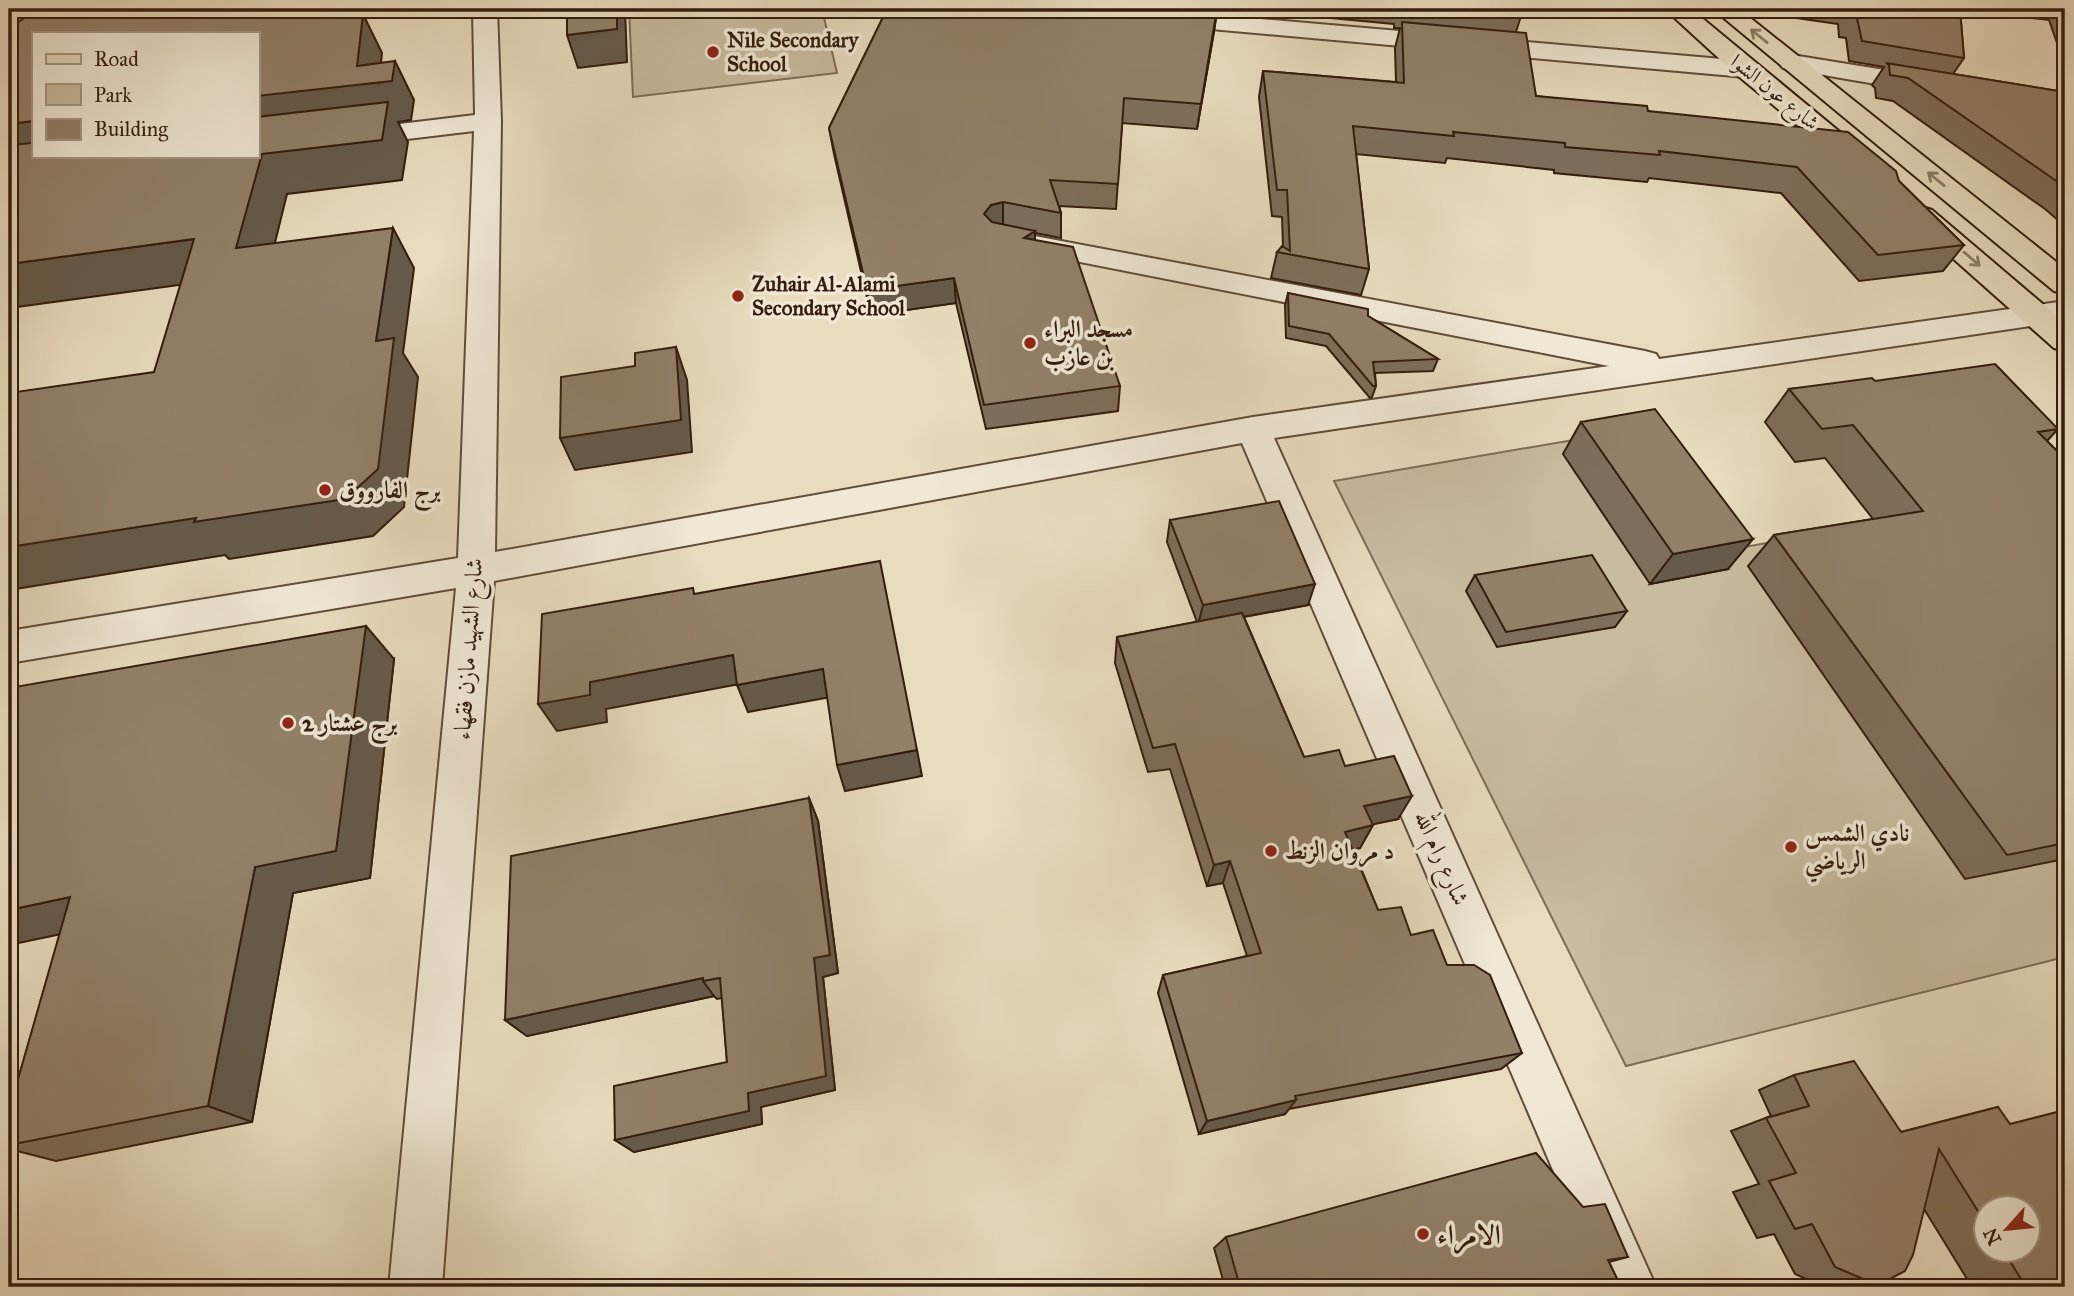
<svg xmlns="http://www.w3.org/2000/svg" width="2074" height="1296" viewBox="0 0 2074 1296" font-family="'IM FELL Great Primer',Amiri,serif">
<style>
.green{fill:#c9bba0;stroke:#7e6c56;stroke-width:2}
.lines{fill:none;stroke-linecap:round;stroke-linejoin:round}
.minor-casing{stroke:#614c39;stroke-width:4}
.major-casing{stroke:#341d0d;stroke-width:4}
.minor{fill:#f0e8d5;fill-rule:evenodd}
.major{fill:#e8dbbe;fill-rule:evenodd}
.wall{fill:#7e6e5a;stroke:#341d0d;stroke-width:2;fill-rule:evenodd}
.shaded-wall{fill:#665a4a;stroke:#341d0d;stroke-width:2}
.building{fill:#928069;stroke:#341d0d;stroke-width:2}
.oneway{stroke:#8e7c66}
.poi-dot{fill:#8f2418;stroke:#f0e8d5;stroke-width:2.5}
.labels{text-anchor:middle;dominant-baseline:central;stroke-width:7;stroke-linejoin:round;paint-order:stroke}
.far-poi-label{font-size:21px;font-weight:bold;fill:#341d0d;stroke:#f0e8d5;text-anchor:start}
.far-street-label{font-size:21px;fill:#341d0d;stroke:#f0e8d5}
.poi-label{font-size:24px;font-weight:bold;fill:#341d0d;stroke:#f0e8d5;text-anchor:start}
.street-label{font-size:24px;fill:#341d0d;stroke:#f0e8d5}
.near-poi-label{font-size:28px;font-weight:bold;fill:#341d0d;stroke:#f0e8d5;text-anchor:start}
</style>
<rect width="100%" height="100%" fill="#e8dbbe"/>
<filter id="stains"><feTurbulence type="fractalNoise" baseFrequency=".00286" numOctaves="4"/><feColorMatrix values="0 0 0 0 .2 0 0 0 0 .09 0 0 0 0 .02 0 0 0 .5 -.17"/></filter>
<radialGradient id="worn" r=".72"><stop offset=".6" stop-color="#630" stop-opacity="0"/><stop offset="1" stop-color="#630" stop-opacity=".3"/></radialGradient>
<path class="green" d="M629,9H822L837,73L633,97Z
M1655,426L1745,547L1879,522L2065,736V957L1626,1066L1334,481Z"/>
<g class="lines">
<g class="minor-casing">
<path id="minor" d="M473,9H497L501,121L495,552L1253,417L1609,366L1014,249L1009,243L1014,237L1024,234L1645,351L1656,354L1659,359L2065,301V321L1274,438L1656,1287H1603L1242,443L494,581L442,1287H389L456,588L9,663V631L458,558L474,131L257,157L252,156H257V141L475,115Z
M1054,9H1145L1745,61L1754,64L1758,69L1754,74L1745,77L1066,16L1058,14Z
M1792,55L1928,77L1937,80L1941,85L1937,90L1928,93L1783,68L1779,63L1783,58Z"/>
</g>
<g class="major-casing">
<path id="major" d="M1665,9H1691L1870,157L1874,163L1870,169L1860,171L1850,169L1736,74Z
M1713,9H1739L2065,269V294L2054,291Z
M1922,207L1932,210L2065,323V351L2054,348L1912,222L1908,216L1912,210Z"/>
</g>
<use href="#minor" class="minor"/>
<use href="#major" class="major"/>
</g>
<path class="wall" d="M887,9H1219L1217,13L1197,129L1122,123L1116,209L1059,206L1061,213V238L1035,233V240L1120,386L1118,411L986,429L956,303L871,315L834,154L829,128Z
M1246,9H1521L1522,13L1516,32L1536,96L1648,111L1899,181L1964,245L1943,271L1859,281L1781,193L1649,178L1647,182L1554,173V170L1447,158L1445,163L1356,154L1369,269L1361,295L1271,278L1277,252L1283,247L1282,217L1272,216L1259,97L1263,71L1396,82L1395,48L1400,28H1394V24L1298,15L1283,17L1260,10Z
M1782,9H1960L1964,58L1953,74L2065,92V226L2045,209L1893,101L1876,98L1875,88L1872,85L1884,67L1849,61L1846,38L1839,37L1838,24L1783,16Z
M1985,9H2065V66L2049,20L1988,13Z
M1288,293L1368,316L1438,359L1433,371L1375,373L1376,386L1372,397L1370,398L1326,346L1286,338L1285,305Z
M1875,381L2058,429L2047,441L2065,459V859L1965,879L1748,566L1774,535L1873,519L1825,458L1795,462L1765,422L1789,389Z
M1581,422L1728,569L1650,584L1563,454Z
M1170,520L1308,605L1244,617L1304,757L1345,766L1398,819L1372,824L1373,825L1360,848L1353,849L1378,910L1411,935L1447,965L1522,1053L1501,1069L1289,1109L1285,1114L1199,1134L1158,993L1163,975L1247,956L1223,883L1207,886L1170,769L1148,772L1115,663L1117,637L1197,622L1167,542Z
M1475,575L1627,611L1615,627L1497,647L1466,591Z
M394,659L370,878L293,893L252,1122L56,1161L9,1149V1111L60,934Z
M809,798L818,821L838,973L823,977L835,1090L761,1107L762,1124L634,1152L615,1140L727,1062L722,998L717,999L714,996L527,1036L505,1020Z
M1794,1075L1901,1132L1998,1107L2065,1287H1972L1924,1209L1888,1280L1845,1287H1824L1795,1274L1774,1234L1757,1238L1733,1192L1759,1184L1731,1131L1771,1116L1759,1090ZM1986,1208L2028,1250H1986Z
M1583,1207L1628,1257L1609,1262L1621,1287H1225L1214,1248L1226,1237Z"/>
<path class="shaded-wall" d="M617,9H625L627,62L578,68L567,35Z
M1217,9L1214,32L1197,129L1201,104Z
M1284,9H1299L1298,15L1283,17Z
M363,14L382,53L379,82L395,61L414,100L411,120L398,122L408,142L402,180L287,194L264,287L236,248L257,138V96L357,66Z
M33,121V156L28,165L9,141V124Z
M1003,202V227L992,230L984,214L991,205Z
M393,228L414,268L403,353L418,377L404,507L373,536L229,559L225,555L9,590V547L376,341Z
M1035,231V256L1024,238Z
M194,239L223,279L9,308V264Z
M954,278L956,303L871,315L867,290Z
M676,347L687,380L692,452L575,470L560,438Z
M1753,539L1728,569L1650,584L1673,554Z
M1315,584L1308,605L1198,625L1203,605Z
M366,626L394,659L370,878L293,893L252,1122L208,1106L255,867Z
M733,655L745,683L606,709L607,722L557,731L538,704L590,682Z
M823,669L831,697L748,712L737,685Z
M917,750L922,776L845,791L837,765Z
M1412,796L1398,819L1351,829L1364,806Z
M809,798L818,821L838,973L823,977L835,1090L761,1107L762,1124L634,1152L615,1140L748,1093Z
M1373,825L1360,848L1333,854L1345,832Z
M1230,861L1223,883L1207,886L1214,865Z
M70,897L118,922L9,945V910Z
M703,978V981L714,996L527,1036L505,1020Z
M1296,1100L1285,1114L1199,1134L1207,1121Z"/>
<path class="building" d="M37,9H361L363,14L357,66L395,61L392,81L257,96V33H33V121L9,124V22L17,23Z
M567,9H617V29L567,35Z
M887,9H1217L1201,104L1124,98L1118,184L1050,180L1061,213L1003,202L991,205L984,214L992,222L1035,231L1024,238L1073,247L1120,386L984,405L954,278L867,290L829,128Z
M1466,9H1521L1522,13Z
M1850,9H1960L1964,58L1862,41L1857,18L1851,17Z
M1402,22L1526,33L1536,96L1647,106L1648,111L1848,132L1896,171L1899,181L1964,245L1878,255L1797,167L1659,151L1660,155L1565,147V143L1453,132L1454,136L1353,126L1369,269L1277,252L1282,246L1290,251L1287,190H1277L1263,71L1404,83Z
M1886,63L2065,92V187L1908,78L1890,75L1889,65Z
M388,102L382,140L262,154L236,248L393,228L376,341L394,338L378,469L345,499L194,522L196,518L9,547V393L154,372L194,239L9,264V145L33,143V156H257V117Z
M1288,293L1368,309V316L1438,359L1373,362L1376,386H1373L1329,334L1289,326Z
M676,347L681,420L560,438L561,377L635,366V353Z
M1995,364L2058,429L2038,432L2065,459V843L2007,855L1774,535L1923,511L1853,425L1822,429L1789,389L1872,378L1875,381Z
M1655,409L1753,539L1673,554L1581,422Z
M1279,501L1315,584L1203,605L1170,520Z
M1592,555L1627,611L1506,632L1475,575Z
M880,561L917,750L837,765L823,669L737,685L733,655L590,682V695L538,704L542,614L693,588L694,594Z
M1242,613L1304,757L1339,750L1345,766L1394,756L1412,796L1364,806L1373,825L1345,832L1378,910L1401,907L1411,935L1433,930L1447,965H1474L1490,975L1522,1053L1295,1096L1296,1100L1207,1121L1163,975L1261,953L1230,861L1214,865L1175,744L1153,748L1117,637Z
M366,626L336,851L255,867L208,1106L9,1145V1111L70,897L9,910V688Z
M809,798L830,955L814,958L826,1076L748,1093L749,1111L615,1140L614,1086L727,1062L720,978L703,981V978L505,1020L511,856Z
M1854,1061L1901,1132L1998,1107L2010,1124L2061,1111L2065,1116V1287H2026L2003,1250H2028V1208H1986V1224L1939,1149L1913,1255L1905,1271L1888,1280L1868,1281L1835,1267L1812,1224L1795,1229L1769,1181L1796,1173L1766,1118L1809,1106L1794,1075Z
M1536,1153L1583,1207L1605,1204L1628,1257L1608,1260L1621,1287H1240L1226,1237Z"/>
<defs><path id="oneway-shaft" d="M-6 0H5M1.5-3L5.5 0L1.5 3" fill="none" stroke-width="1.6" stroke-linecap="round" stroke-linejoin="round" transform="scale(1.75)"/></defs>
<g class="oneway">
<use href="#oneway-shaft" transform="translate(1759 36) rotate(-141)"/>
<use href="#oneway-shaft" transform="translate(1936 179) rotate(-141)"/>
<use href="#oneway-shaft" transform="translate(1972 259) rotate(41)"/>
</g>
<g class="poi-dot">
<circle cx="713" cy="52" r="7"/>
<circle cx="738" cy="296" r="7"/>
<circle cx="1030" cy="343" r="7"/>
<circle cx="325" cy="490" r="7"/>
<circle cx="288" cy="723" r="7"/>
<circle cx="1791" cy="847" r="7"/>
<circle cx="1271" cy="851" r="7"/>
<circle cx="1423" cy="1234" r="7"/>
</g>
<g class="labels">
<g class="far-poi-label">
<text x="727" y="40">Nile Secondary<tspan x="727" dy="24">School</tspan></text>
<text x="752" y="284">Zuhair Al-Alami<tspan x="752" dy="24">Secondary School</tspan></text>
</g>
<g class="far-street-label">
<text transform="translate(1775 92) rotate(39)">شارع عون الشوا</text>
</g>
<g class="poi-label">
<text x="1044" y="329">مسجد البراء<tspan x="1044" dy="28">بن عازب</tspan></text>
<text x="339" y="490">برج الفارووق</text>
<text x="302" y="723">برج عشتار 2</text>
<text x="1805" y="833">نادي الشمس<tspan x="1805" dy="28">الرياضي</tspan></text>
<text x="1285" y="851">د مروان الزنط</text>
</g>
<g class="street-label">
<text transform="translate(468 649) rotate(-86)">شارع الشهيد مازن فقهاء</text>
<text transform="translate(1442 858) rotate(66)">شارع رام الله</text>
</g>
<g class="near-poi-label">
<text x="1437" y="1234">الامراء</text>
</g>
</g>
<rect width="2074" height="1296" fill="none" stroke="#e8dbbe" stroke-width="35"/>
<rect x="10" y="10" width="2053" height="1275" fill="none" stroke="#341d0d" stroke-width="3.5"/>
<rect x="18" y="18" width="2039" height="1261" fill="none" stroke="#341d0d" stroke-width="2"/>
<rect x="32" y="32" width="228" height="126" fill="#f0e8d5" stroke="#a59785" stroke-width="2"/>
<rect x="46" y="54" width="35" height="10" fill="#e8dbbe" stroke="#a59785" stroke-width="2"/>
<text x="94" y="66" font-size="21" fill="#341d0d">Road</text>
<rect x="46" y="84" width="35" height="21" fill="#c9bba0" stroke="#a59785" stroke-width="2"/>
<text x="94" y="102" font-size="21" fill="#341d0d">Park</text>
<rect x="46" y="119" width="35" height="21" fill="#928069" stroke="#a59785" stroke-width="2"/>
<text x="94" y="136" font-size="21" fill="#341d0d">Building</text>
<g transform="translate(2007 1229) rotate(243)"><circle r="33" fill="#f0e8d5" stroke="#a59785" stroke-width="2"/>
<path d="M0-5L12 26L0 18L-12 26Z" fill="#8f2418"/>
<text y="-10" font-size="19" font-weight="bold" text-anchor="middle" fill="#341d0d">N</text>
</g>
<rect width="100%" height="100%" filter="url(#stains)"/>
<rect width="100%" height="100%" fill="url(#worn)"/>
</svg>
